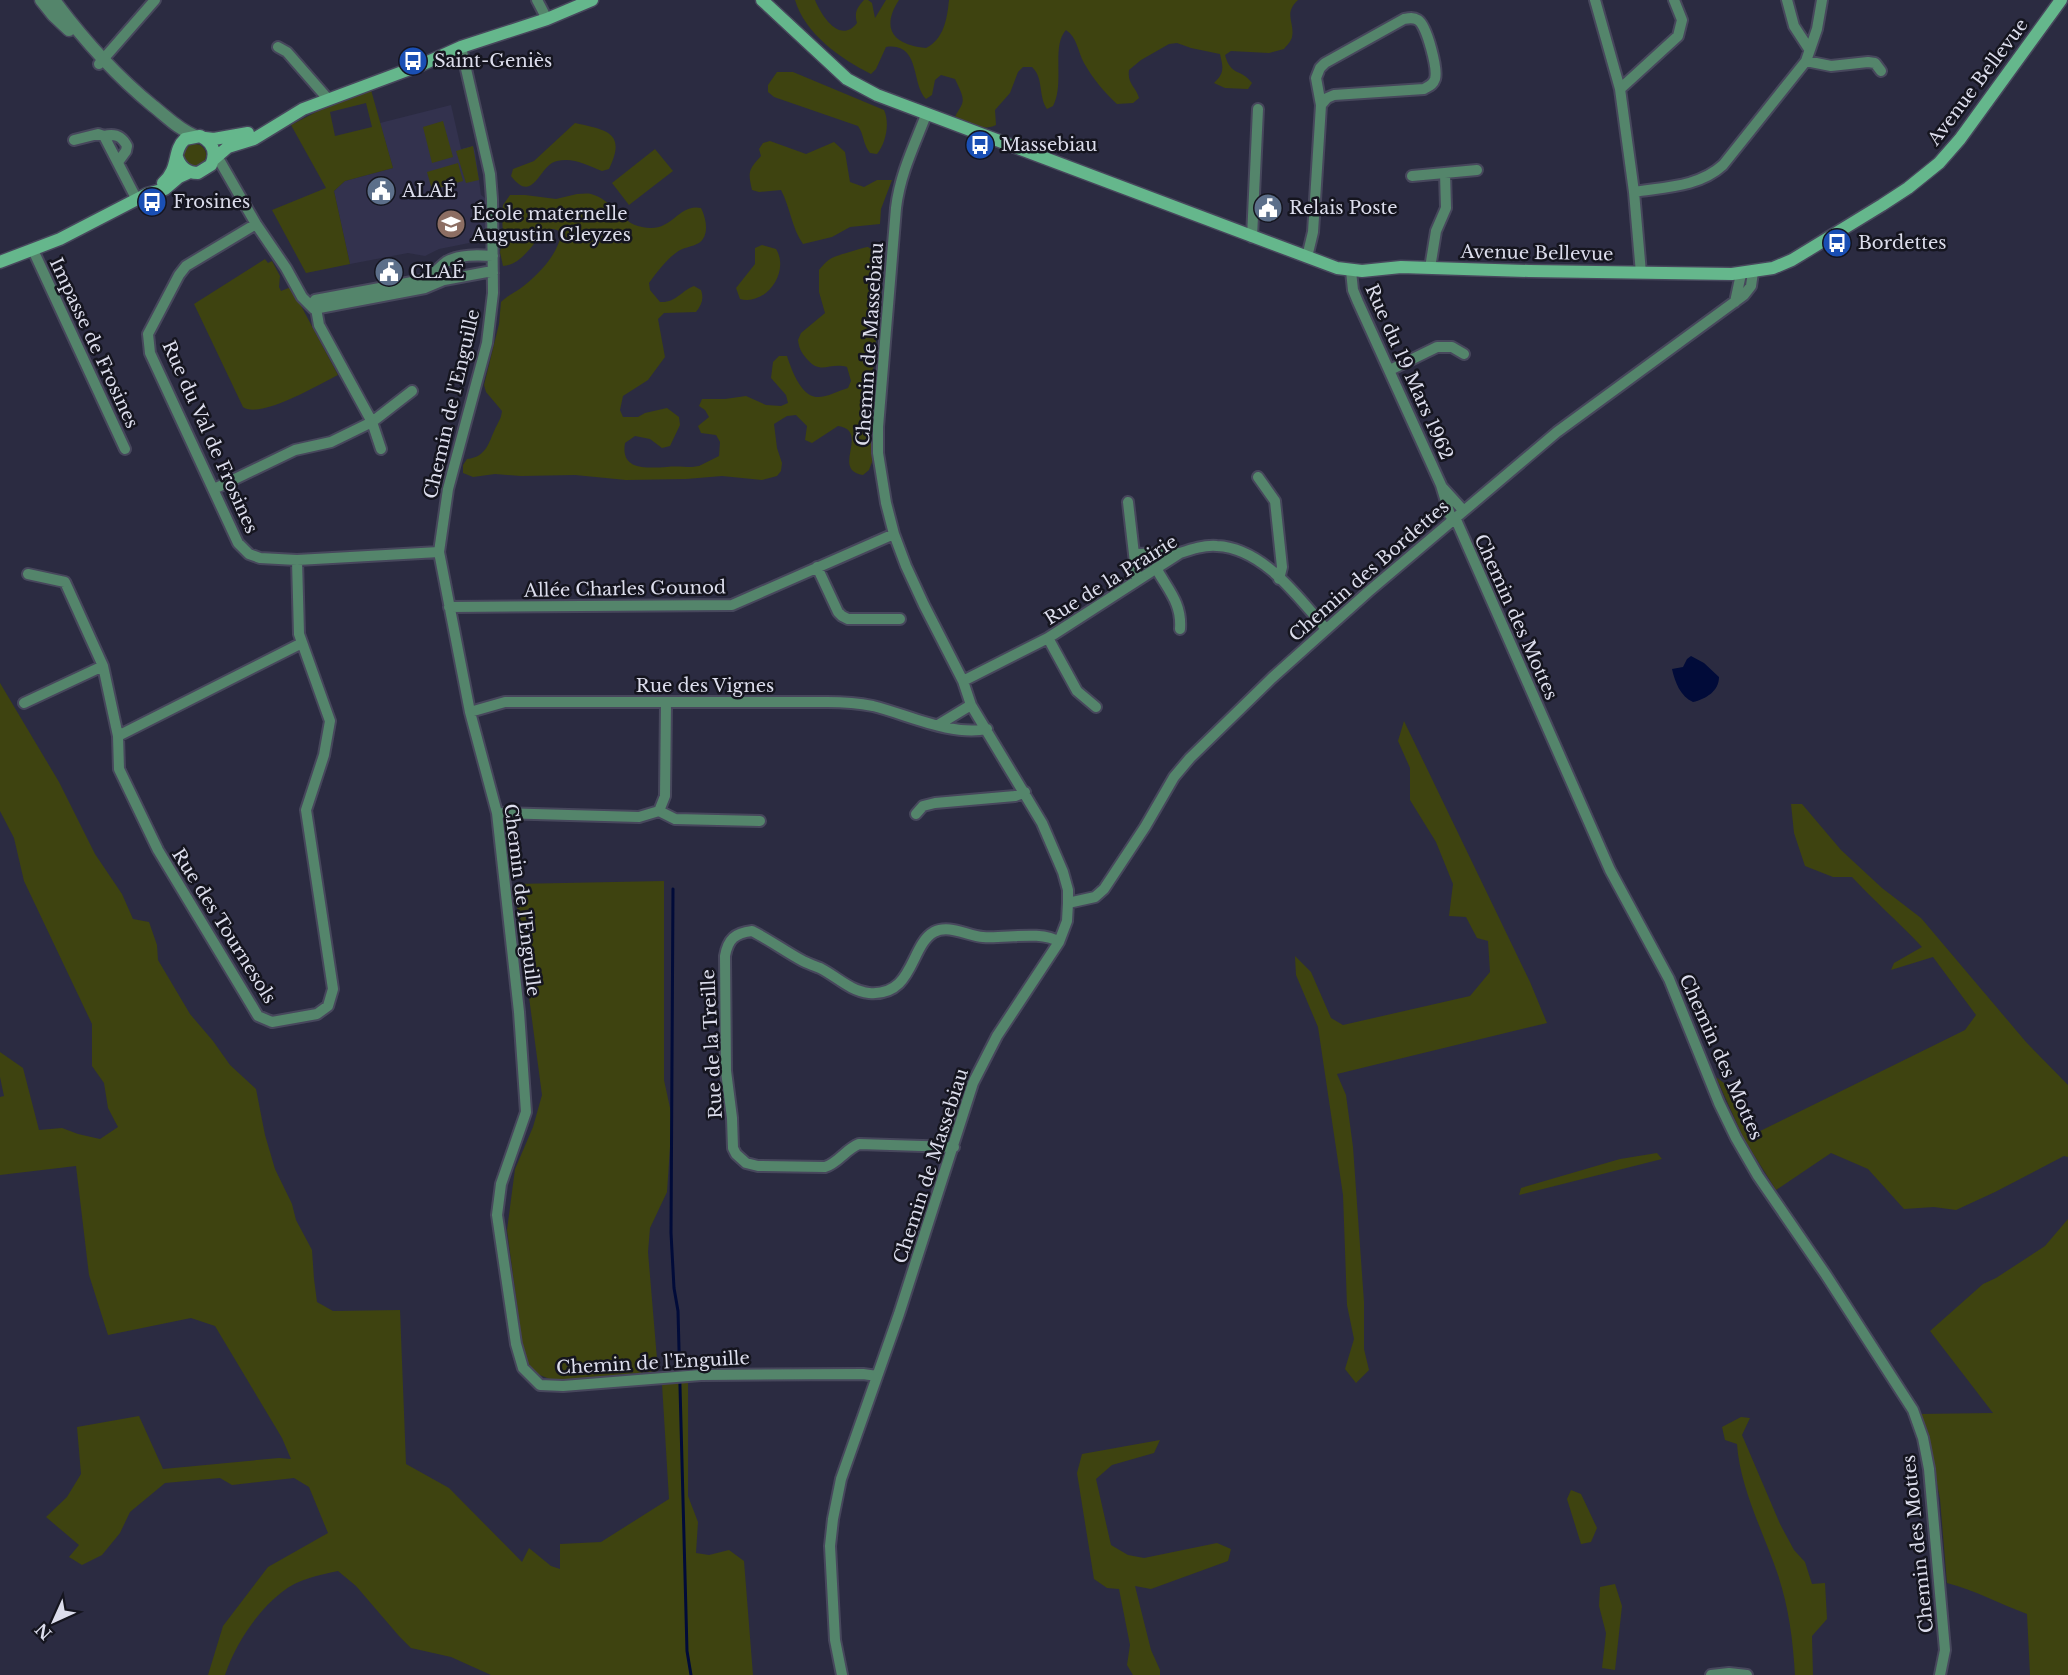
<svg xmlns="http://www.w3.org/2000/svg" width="2068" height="1675" viewBox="0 0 2068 1675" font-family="'Libre Baskerville',serif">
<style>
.built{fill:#33324e}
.green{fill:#3e4310;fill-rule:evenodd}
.water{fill:#010b39}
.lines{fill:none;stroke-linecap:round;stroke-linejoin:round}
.stream{stroke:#010b39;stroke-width:3}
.minor-casing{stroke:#47475c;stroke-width:14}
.tertiary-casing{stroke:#47475c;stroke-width:15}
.secondary-casing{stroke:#47475c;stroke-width:15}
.minor{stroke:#54856b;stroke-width:10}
.tertiary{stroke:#54856b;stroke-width:12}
.secondary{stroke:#65b78c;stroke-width:12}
.labels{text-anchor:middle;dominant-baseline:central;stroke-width:5;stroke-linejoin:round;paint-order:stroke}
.poi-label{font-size:18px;fill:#dcddec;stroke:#15151f;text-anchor:start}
.street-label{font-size:18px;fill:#dcddec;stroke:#15151f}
</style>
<rect width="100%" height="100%" fill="#2b2b41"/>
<path class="built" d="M451,105L461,149L473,146L475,151L481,195L485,198L487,228L483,230L484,240L439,249L425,256L408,253L350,264L334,191L345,181L393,168L380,123Z"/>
<path class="green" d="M795,0H815C821,15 840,45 857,23C854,12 857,8 864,0H868L872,3L875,18L886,0H899C880,29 894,45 926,48C944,39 947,19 949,0H1298C1283,14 1295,22 1292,37C1291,42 1286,46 1284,49L1269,53L1231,51L1225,55C1231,77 1241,68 1252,83L1248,89L1225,88L1214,83C1225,73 1223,67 1220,54L1191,48L1177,43L1169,44L1141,60L1129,70C1127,84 1136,87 1139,98L1133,103L1117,104C1104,92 1093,79 1084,63C1078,52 1077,37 1066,30C1051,46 1065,83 1053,106L1047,109C1038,96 1044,78 1032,67H1023L1018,72L1010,93L995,110L996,125C984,131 965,126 955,117C957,112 960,109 962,104C965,97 958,86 955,79L941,75L935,80L932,95L926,99C911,85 921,42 886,47L876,69L871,74C841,59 805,34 795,0Z
M777,72H793L884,110C890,123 886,143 877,154L870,153C863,145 864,134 858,126L774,97L768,92V85Z
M371,90L393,168L345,181L334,191L350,264L306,273L272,210L326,188L291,125L316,112ZM366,103L372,127L335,136L330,112Z
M443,121L453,157L432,163L423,127Z
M575,123C606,130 627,132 609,169L602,171C587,165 573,157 557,161C539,164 534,206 511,176L513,169L534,161Z
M770,141L806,154L834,142L845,152L850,182L864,187L877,180H892L881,209L880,224L850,227L832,237L803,244C792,229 790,207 781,190L759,192L752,190C748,172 748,170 761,156L759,149L763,143Z
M184 155a11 11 0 1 1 22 0a11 11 0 1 1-22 0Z
M473,146L479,180L466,183L456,151Z
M655,149L673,171L629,205L612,183Z
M458,163L463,181L432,190L427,172Z
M577,194C582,194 587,193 591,194C612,199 620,223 642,227C673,234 677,203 701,208C706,218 710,235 699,243C692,247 684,247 677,252C666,260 657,272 649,283L650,290L660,302C676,303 681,291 694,286L701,290C704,299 702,304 696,312L664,313L658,319L665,357L648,380L623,396L620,410L623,417H638L645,413L667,408L679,417L680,425L670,446L662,448L650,439L635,436L625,443C620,471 648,468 667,467C675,466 683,467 692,467L699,466L719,456L720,442L716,435L701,433L698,426L709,417L705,410L699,406L702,399H725L746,396L766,405L781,406L788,403L786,395L771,378L773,362L779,356H787C791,368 800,395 816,397C826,398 838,391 848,388L851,381L847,367C828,362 821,376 806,358C801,352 799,348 798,340L801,333L825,313L819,292V270C823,265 828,259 834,257C839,255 865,247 868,247C872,249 877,254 880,256L881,290L870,400L872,462L869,470L863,475C830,470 871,431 838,426L812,443L805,440L807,426L796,415L787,416L774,424L777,448L782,463L781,471L777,476L762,480L722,476L686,479L626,480L575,475L521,476L495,474L473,477L463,473V465L467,459C488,457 489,440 497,425C500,419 501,418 502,411L486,392L484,385L499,324L501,302C507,296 514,293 521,288C539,274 557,256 562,232L554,229H546C534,242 522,265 503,266L500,252L503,236L502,215L503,205L510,195H525L556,199Z
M762,245L776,249C790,271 767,306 740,299L736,288L755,264V248Z
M265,259L268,263L272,261L280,276L279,287L281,291L291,287L338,375C321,383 260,420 243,407L194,304Z
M0,683L59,782L95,854L122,894L133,919L149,922L157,945L158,960L190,1014L213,1041L230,1065L256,1089L265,1135L275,1169L292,1204L296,1220L312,1250L314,1279L317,1302L333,1311L400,1310L406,1464L449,1488L522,1562L529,1548L551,1566L560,1569V1544L601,1542L669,1499L662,1384L688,1382V1496L698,1522L696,1553L709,1555L729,1550L744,1561L753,1675H491L451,1657L411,1648L399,1636L356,1586L338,1571C319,1575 298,1579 282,1592C257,1611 235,1645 225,1675H208L223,1626L268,1567L328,1533L309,1487L294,1478L232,1485L220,1478L165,1483L130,1512L120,1533L102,1555L82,1565L69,1557L79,1545L46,1517L67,1497L81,1474L77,1427L139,1416L163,1469L279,1458L291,1459L282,1438L215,1326L191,1318L108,1335L89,1275L76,1166L0,1175V1097L4,1096L0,1077V1052L23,1068L39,1130L62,1128L78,1134L100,1139L118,1127L108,1108L104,1083L92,1066V1024L24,881L14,838L0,811Z
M1404,721L1530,982L1547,1023L1337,1074L1346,1095L1353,1147L1364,1302V1349L1369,1370L1356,1383L1345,1369L1354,1339L1347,1305L1343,1195L1318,1027L1296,975L1295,956L1311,972L1331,1018L1343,1025L1470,996L1490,972L1488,941L1477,938L1466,917L1449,916L1453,884L1436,842L1410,800V768L1398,741Z
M1791,804H1802L1841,850L1882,888L1921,918L2026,1042L2068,1085V1157L2064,1156L1995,1192L1956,1210L1934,1207L1904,1209L1868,1169L1831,1153L1776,1190L1744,1139L1716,1077L1729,1087L1754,1134L1965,1030L1976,1015L1933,957L1891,970L1894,963L1922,947C1899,922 1874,901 1852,877H1833L1805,866L1794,833Z
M664,881V1080L672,1117L667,1192L650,1228L648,1252L658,1371L555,1381L537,1374L525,1364L507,1230L515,1169L533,1127L542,1095L514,884Z
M1657,1153L1662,1159L1519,1195L1521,1188L1620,1159Z
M2068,1219V1675H2030L2027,1614C2000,1604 1975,1590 1947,1583L1940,1499L1927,1432L1920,1414L1993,1413L1930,1331L1983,1284L1996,1278L2045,1246Z
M1741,1417L1750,1418L1742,1435L1780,1524L1794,1550L1805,1562L1812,1584L1825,1583L1827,1619L1812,1636L1813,1675H1795C1793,1641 1789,1608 1778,1575C1764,1533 1740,1489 1737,1444L1725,1440L1722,1427Z
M1160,1440L1154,1453L1112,1465L1096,1479L1111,1545L1128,1555L1144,1558L1217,1543L1231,1549L1228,1561L1151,1589L1135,1586L1151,1650L1160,1670V1675H1133L1127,1665L1130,1645L1119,1589L1107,1588L1094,1579L1077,1473L1082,1454Z
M1571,1490L1581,1494L1597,1528L1591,1542L1581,1544L1567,1499Z
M1615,1584L1622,1606L1615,1670L1602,1668L1606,1633L1599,1606L1600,1587Z"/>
<path class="water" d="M1691,656L1704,663L1719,677C1719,691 1706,699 1693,702C1680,696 1675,682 1672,669L1683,667L1687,659Z"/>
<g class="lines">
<path class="stream" d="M673,889L671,1233L674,1288L678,1311L687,1651L691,1675"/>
<g class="minor-casing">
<path id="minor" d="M537,0L547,19
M1595,0L1620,89L1634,192L1641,273
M1787,0L1794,26L1809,49
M278,47L287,52L328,99
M461,47L490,174L492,199L493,293L487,343L448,489L439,552L470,712L497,813L519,1012L526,1112L501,1184L497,1215L516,1344L523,1368L540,1385L563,1386L701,1375L863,1374L877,1376
M1806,61L1831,66L1868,62L1875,63L1881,71
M99,64L155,0
M1620,89L1678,36L1682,20L1674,0
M104,136C115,133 122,136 127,146L126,151L118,162
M74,140L98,134L104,136L137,200
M214,151L256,224L286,268L302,297L314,309L425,288L444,280L487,272L493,273
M1412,176L1477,170
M1634,192C1665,187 1699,187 1723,165L1806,61L1817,29L1822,0
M256,224L186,266L179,275L148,334L150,353L238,543L249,554L260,558L297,560L439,552
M1252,237L1258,109
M33,250L125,449
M1307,257L1313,232L1321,105L1316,78L1320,68L1325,63L1404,19C1409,18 1413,17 1418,20C1427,26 1438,69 1435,79C1433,85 1429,86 1424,89L1334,95L1327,98L1321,105
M1430,268L1436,231L1446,208L1445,173
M1351,271L1353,290L1358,302L1441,485L1450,515L1457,522L1610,870L1669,979L1719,1103L1736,1138L1758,1176L1826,1275L1913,1410L1923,1438L1929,1469L1945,1650L1940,1675
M315,300L423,280C433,276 438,268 446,262C458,254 479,255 493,256
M1735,302L1741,274
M315,303L319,325L372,422L381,449
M1390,370L1437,347H1452L1464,354
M1258,477L1275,501L1282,567L1279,579
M1443,488L1463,510
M214,489L295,450L331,442L372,422L412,391
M1128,502L1137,580
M1134,554L1179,553
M817,567L838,612L842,616L848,619H900
M1156,568C1168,590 1182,603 1180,629
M28,574L65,582L103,666L118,736L119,769L158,850L246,996L258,1016L272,1022L317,1014L328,1006L333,989L306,810L324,755L330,721L299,634L297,560
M449,607L732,605L894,534
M1048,638L1077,691L1096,707
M963,681L1048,638L1180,553C1192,549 1204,545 1217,546C1263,548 1298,597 1326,629
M24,703L103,666
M470,712L505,702H827C842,702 858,703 873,706C909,715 950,736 987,729
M938,725L971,705
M118,736L302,643
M659,811L675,819L760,821
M497,813L639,817L659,811L665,796L666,702
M916,814L923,806L935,803L1015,796L1025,792
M1068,903L1095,897L1104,889L1145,827L1174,777L1190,758L1272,678L1368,592L1557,432L1744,295L1751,286L1753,272
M954,1147L859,1144C846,1149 838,1163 825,1167L758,1166L746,1163L736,1154L733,1148L732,1118L726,1071L725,956C728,939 735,933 752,931C770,940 786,952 803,961C809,964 815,966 820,968C836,976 850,991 869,993C914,997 910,945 934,932C949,924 968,936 983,937C1004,939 1042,930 1059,942
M842,1675L835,1640L830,1546L833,1519L841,1479L899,1314L973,1083L997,1036L1059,942L1067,921L1068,903V890L1063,872L1042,823L971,705L963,681L924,605L906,566L894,534L886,503L878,453V427L896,208C900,174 914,146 926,115
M1711,1675L1729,1673L1747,1675"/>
</g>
<g class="tertiary-casing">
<path id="tertiary" d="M41,0L53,15L69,30
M54,0C83,39 115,75 153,106C167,117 178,129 195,136"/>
</g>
<g class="secondary-casing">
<path id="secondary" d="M762,0L847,79L877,95L1337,268L1362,271L1401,267L1529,271L1732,274L1773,268L1792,260L1882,205L1908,188L1939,163L1960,139L2061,0
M205,138L214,139L248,133
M213,160L228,147L254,139L303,109L421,65L461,47L547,19L592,0
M163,183C180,168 172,151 185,139L200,136C213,142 217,152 211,165L198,173C187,173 180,167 177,157
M0,262L60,239L147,194L165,189L179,177L190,172"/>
</g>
<use href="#minor" class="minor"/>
<use href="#tertiary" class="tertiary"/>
<use href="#secondary" class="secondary"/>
</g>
<defs>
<g id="bus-disc" transform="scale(1.5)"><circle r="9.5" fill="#1a4fb4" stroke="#15151f"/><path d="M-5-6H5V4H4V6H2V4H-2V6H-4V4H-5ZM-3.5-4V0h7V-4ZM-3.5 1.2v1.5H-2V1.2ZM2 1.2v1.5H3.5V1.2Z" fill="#fff"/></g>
<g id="civic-disc" transform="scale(1.5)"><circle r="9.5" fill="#5c6f8a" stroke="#15151f"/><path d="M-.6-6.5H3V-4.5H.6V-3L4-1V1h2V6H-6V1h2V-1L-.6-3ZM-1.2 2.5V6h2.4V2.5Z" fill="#fff"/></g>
<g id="school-disc" transform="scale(1.5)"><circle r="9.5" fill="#8d6e63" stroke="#15151f"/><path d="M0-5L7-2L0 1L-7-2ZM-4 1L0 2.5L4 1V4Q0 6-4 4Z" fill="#fff"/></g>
</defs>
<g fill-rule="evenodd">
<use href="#bus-disc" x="413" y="61"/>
<use href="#bus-disc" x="980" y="145"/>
<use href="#civic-disc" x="381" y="191"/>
<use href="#bus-disc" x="152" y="202"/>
<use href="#civic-disc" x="1268" y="208"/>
<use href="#school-disc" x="451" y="224"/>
<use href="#bus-disc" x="1837" y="243"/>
<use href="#civic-disc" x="389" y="272"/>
</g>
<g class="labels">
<g class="poi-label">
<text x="434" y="61">Saint-Geniès</text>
<text x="1001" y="145">Massebiau</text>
<text x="402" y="191">ALAÉ</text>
<text x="173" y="202">Frosines</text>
<text x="1289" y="208">Relais Poste</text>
<text x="472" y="214">École maternelle<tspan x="472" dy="21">Augustin Gleyzes</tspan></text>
<text x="1858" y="243">Bordettes</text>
<text x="410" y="272">CLAÉ</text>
</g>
<g class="street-label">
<text transform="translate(1978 82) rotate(-53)">Avenue Bellevue</text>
<text transform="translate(1537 253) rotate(1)">Avenue Bellevue</text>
<text transform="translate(94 343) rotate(65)">Impasse de Frosines</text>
<text transform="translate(870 344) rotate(-86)">Chemin de Massebiau</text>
<text transform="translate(1409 372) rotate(66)">Rue du 19 Mars 1962</text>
<text transform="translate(452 404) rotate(-77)">Chemin de l'Enguille</text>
<text transform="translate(210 437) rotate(66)">Rue du Val de Frosines</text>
<text transform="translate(1369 571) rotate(-41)">Chemin des Bordettes</text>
<text transform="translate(1111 580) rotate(-32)">Rue de la Prairie</text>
<text transform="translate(625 589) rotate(-1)">Allée Charles Gounod</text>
<text transform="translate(1516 617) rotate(66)">Chemin des Mottes</text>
<text x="705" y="686">Rue des Vignes</text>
<text transform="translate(522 900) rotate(83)">Chemin de l'Enguille</text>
<text transform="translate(224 926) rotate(58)">Rue des Tournesols</text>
<text transform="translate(712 1044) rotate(-93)">Rue de la Treille</text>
<text transform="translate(1721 1057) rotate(66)">Chemin des Mottes</text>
<text transform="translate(931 1166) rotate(-72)">Chemin de Massebiau</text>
<text transform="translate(653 1363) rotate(-3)">Chemin de l'Enguille</text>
<text transform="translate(1918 1544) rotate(-96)">Chemin des Mottes</text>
</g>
</g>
<g transform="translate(54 1621) rotate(225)" stroke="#15151f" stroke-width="4.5" paint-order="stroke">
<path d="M0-4.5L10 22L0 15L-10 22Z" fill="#dcddec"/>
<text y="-9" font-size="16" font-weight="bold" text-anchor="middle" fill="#dcddec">N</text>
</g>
</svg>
